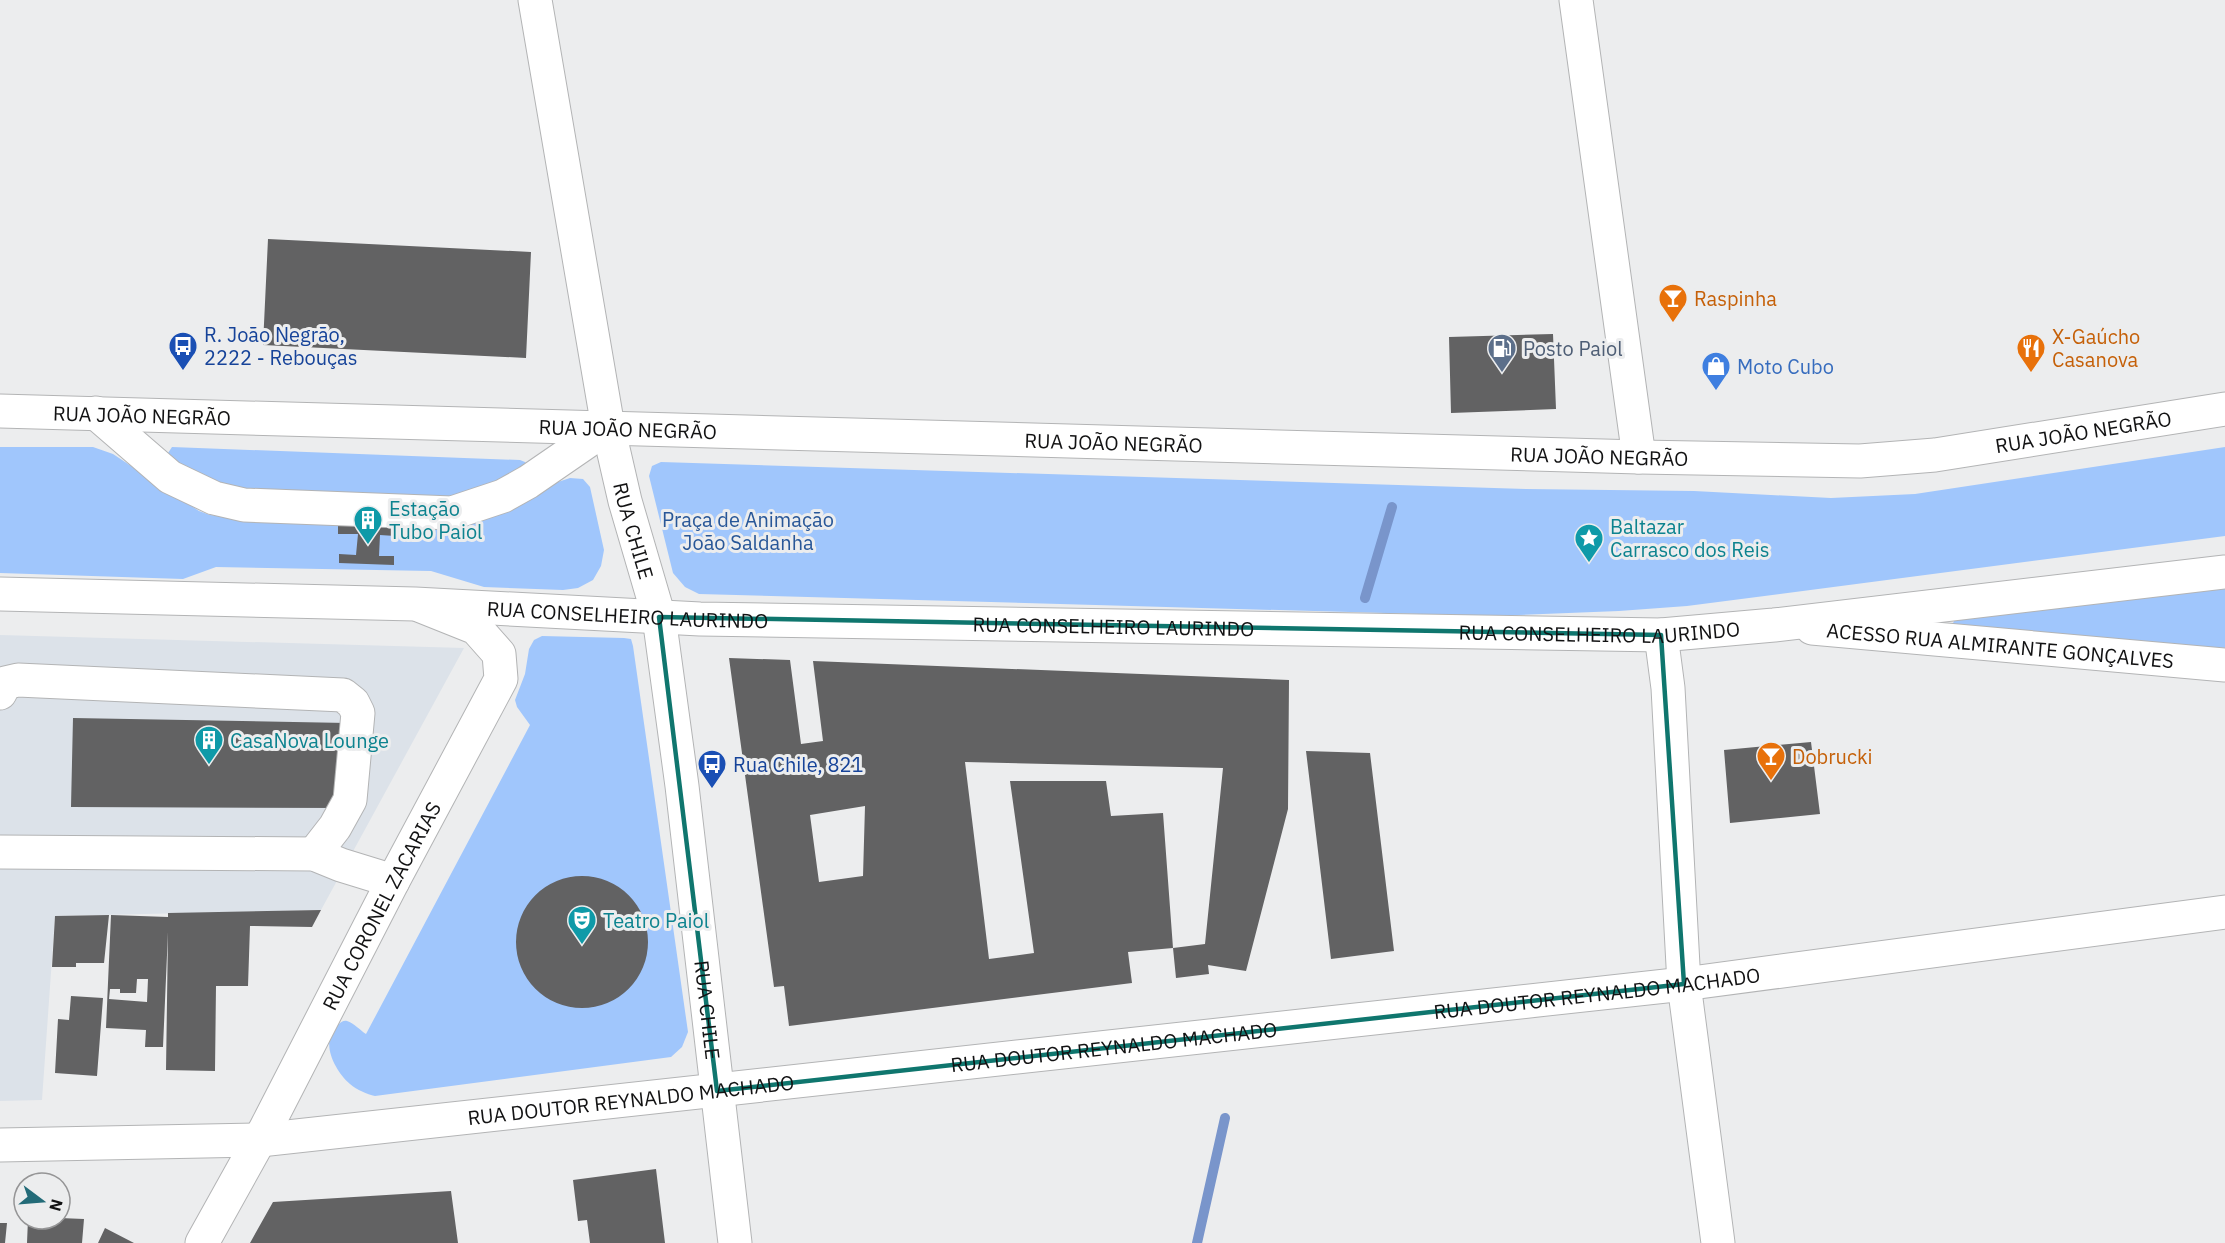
<svg xmlns="http://www.w3.org/2000/svg" width="2225" height="1243" viewBox="0 0 2225 1243" font-family="'IBM Plex Sans',sans-serif">
<style>
.built{fill:#dce2e9}
.green{fill:#a0c6fc}
.lines{fill:none;stroke-linecap:round;stroke-linejoin:round}
.stream{stroke:#7995cb;stroke-width:10}
.building{fill:#626263;fill-rule:evenodd}
.minor-casing{stroke:#b3b4b5;stroke-width:35}
.major-casing{stroke:#b3b4b5;stroke-width:35}
.minor{stroke:#fff;stroke-width:33}
.major{stroke:#fff;stroke-width:33}
.marked{fill:none;stroke:#0f766e;stroke-width:4.5;stroke-linejoin:round}
.labels{text-anchor:middle;dominant-baseline:central;stroke-width:6;stroke-linejoin:round;paint-order:stroke}
.food-label{font-size:20px;fill:#c56008;stroke:#ecedee;text-anchor:start}
.transit-label{font-size:20px;fill:#164399;stroke:#ecedee;text-anchor:start}
.service-label{font-size:20px;fill:#4e5e75;stroke:#ecedee;text-anchor:start}
.shop-label{font-size:20px;fill:#366cbe;stroke:#ecedee;text-anchor:start}
.street-label{font-size:20px;fill:#121213;stroke:#ecedee}
.culture-label{font-size:20px;fill:#0d838f;stroke:#ecedee;text-anchor:start}
.park-label{font-size:20px;fill:#285798;stroke:#ecedee}
</style>
<rect width="100%" height="100%" fill="#ecedee"/>
<path class="built" d="M0,635L464,648L321,910L55,916L42,1100L0,1101Z"/>
<path class="green" d="M0,447H93L113,454L199,511L210,515L233,517H492L555,483L570,478L583,479L590,487L604,550L601,566L593,580L578,588L563,590L484,587L431,571L216,567L183,579L0,573Z
M172,447L520,460L525,462L527,466L524,473L452,499L252,492C223,485 188,476 168,453Z
M2225,447V536L1687,606L1619,611L1492,616L699,594L685,587L673,573L649,476L652,466L661,462L1526,489L1694,491L1831,498L1915,494Z
M2225,582V648L1958,629L1953,623L1957,616Z
M542,636L624,638L631,639L633,646L688,1032L682,1047L671,1057L375,1096C367,1094 357,1090 350,1084C335,1071 318,1040 339,1024C341,1022 344,1020 347,1021C354,1023 361,1031 366,1034L530,725L517,707L515,700L525,674L529,649L534,640Z"/>
<g class="lines">
<path class="stream" d="M1365,598L1392,507
M1197,1243L1225,1118"/>
</g>
<path class="building" d="M268,239L531,252L526,358L263,345Z
M1553,334L1556,409L1451,413L1449,337Z
M338,525L395,527V536L380,535L379,556H394V565L339,563V554L356,555L358,534H338Z
M729,658L790,660L801,744L823,741L813,661L1289,680L1288,809L1246,971L1208,965L1209,974L1176,978L1173,948L1205,944L1223,768L965,762L989,959L1034,953L1010,781H1106L1111,816L1163,813L1173,948L1128,952L1132,983L789,1026L784,986L774,987ZM865,806L863,876L819,882L810,815Z
M73,718L347,723L344,808L71,807Z
M1811,742L1820,814L1730,823L1724,750Z
M1306,751L1370,753L1394,951L1331,959Z
M516 942a66 66 0 1 1 132 0a66 66 0 1 1-132 0Z
M321,910L312,927L250,926L248,986H216L215,1071L166,1070L168,932L163,1047H145L146,1030L106,1028L111,915L168,917V913ZM137,979H148L147,1002L109,999L110,989H120V993H136Z
M109,915L104,963H76V967H52L55,916Z
M71,996L103,998L97,1076L55,1073L58,1019L69,1020Z
M656,1169L665,1243H590L587,1220L578,1221L573,1180Z
M451,1191L458,1243H250L273,1202Z
M60,1218L84,1219L82,1243H27L28,1219Z
M0,1223H7L5,1243H0Z
M105,1228L134,1243H98Z"/>
<g class="lines">
<g class="minor-casing">
<g id="minor">
<path d="M1576,0L1639,457"/>
<path d="M96,413L170,477L214,498L244,505L452,513L503,496L528,482L608,427"/>
<path id="s1" d="M1812,628L2225,665"/>
<path d="M1661,635L1668,688L1684,984L1718,1243"/>
<path d="M0,693L5,683L18,680L343,695L353,703L358,713L350,800L335,827L314,854"/>
<path d="M0,852L314,854L341,865L393,881"/>
<path id="s2" d="M0,1145L260,1140L1684,984L2225,912"/>
<path id="s3" d="M202,1243L266,1128L393,881L501,679L499,654L476,628L421,606"/>
</g>
</g>
<g class="major-casing">
<g id="major">
<path id="s4" d="M535,0L608,427L625,501L659,617L682,786L735,1243"/>
<path id="s5" d="M0,411L1639,457L1860,461L1935,455L2225,409"/>
<path id="s6" d="M0,594L415,604L700,619L1661,635L1774,625L2225,572"/>
</g>
</g>
<use href="#minor" class="minor"/>
<use href="#major" class="major"/>
</g>
<path class="marked" d="M659,617L1661,635L1684,984L717,1091Z"/>
<defs>
<g id="bar-pin" transform="scale(1.5)"><path d="M0 17L-7.5 6A9.5 9.5 0 1 1 7.5 6Z" fill="#e8710a" stroke="#ecedee"/><path d="M-6-5H6L.8 .8V4.5H3.5V6h-7V4.5H-.8V.8Z" fill="#fff"/></g>
<g id="bus-pin" transform="scale(1.5)"><path d="M0 17L-7.5 6A9.5 9.5 0 1 1 7.5 6Z" fill="#1a4fb4" stroke="#ecedee"/><path d="M-5-6H5V4H4V6H2V4H-2V6H-4V4H-5ZM-3.5-4V0h7V-4ZM-3.5 1.2v1.5H-2V1.2ZM2 1.2v1.5H3.5V1.2Z" fill="#fff"/></g>
<g id="fuel-pin" transform="scale(1.5)"><path d="M0 17L-7.5 6A9.5 9.5 0 1 1 7.5 6Z" fill="#5c6f8a" stroke="#ecedee"/><path d="M-5.5-6h7V0h2V4h1.3V-2.5L3-4.5l.8-.8L6-3V5H2.5V1h-1V6h-7ZM-4.2-4.7v3.2H.2V-4.7Z" fill="#fff"/></g>
<g id="restaurant-pin" transform="scale(1.5)"><path d="M0 17L-7.5 6A9.5 9.5 0 1 1 7.5 6Z" fill="#e8710a" stroke="#ecedee"/><path d="M-5-6h1v4h1v-4h1v4h1v-4h1v5L-1.5 .5V6h-2V.5L-5-1ZM5-6V6H3V1.5H1.5Q1.5-4 5-6Z" fill="#fff"/></g>
<g id="shop-pin" transform="scale(1.5)"><path d="M0 17L-7.5 6A9.5 9.5 0 1 1 7.5 6Z" fill="#3f7fe0" stroke="#ecedee"/><path d="M-5-2.5h2.3a2.7 3.5 0 0 1 5.4 0H5L5.5 6h-11ZM-1.5-2.5h3a1.5 2.3 0 0 0-3 0Z" fill="#fff"/></g>
<g id="building-pin" transform="scale(1.5)"><path d="M0 17L-7.5 6A9.5 9.5 0 1 1 7.5 6Z" fill="#0f9aa8" stroke="#ecedee"/><path d="M-4-6H4V6H1V3H-1V6H-4ZM-2.5-4.3h1.7v1.8h-1.7ZM.8-4.3h1.7v1.8H.8ZM-2.5-1h1.7V.8h-1.7ZM.8-1h1.7V.8H.8Z" fill="#fff"/></g>
<g id="sight-pin" transform="scale(1.5)"><path d="M0 17L-7.5 6A9.5 9.5 0 1 1 7.5 6Z" fill="#0f9aa8" stroke="#ecedee"/><path d="M0-6L1.8-2.2L6-1.7L2.9 1.2L3.7 5.4L0 3.3L-3.7 5.4L-2.9 1.2L-6-1.7L-1.8-2.2Z" fill="#fff"/></g>
<g id="theatre-pin" transform="scale(1.5)"><path d="M0 17L-7.5 6A9.5 9.5 0 1 1 7.5 6Z" fill="#0f9aa8" stroke="#ecedee"/><path d="M-5-5.5Q0-4 5-5.5V0Q5 5 0 6Q-5 5-5 0ZM-3.3-2.5H-1v1.5H-3.3ZM1-2.5H3.3v1.5H1ZM-2.8 1Q0 5.5 2.8 1Z" fill="#fff"/></g>
</defs>
<g fill-rule="evenodd">
<use href="#bar-pin" x="1673" y="298"/>
<use href="#bus-pin" x="183" y="346"/>
<use href="#fuel-pin" x="1502" y="348"/>
<use href="#restaurant-pin" x="2031" y="348"/>
<use href="#shop-pin" x="1716" y="366"/>
<use href="#building-pin" x="368" y="520"/>
<use href="#sight-pin" x="1589" y="538"/>
<use href="#building-pin" x="209" y="740"/>
<use href="#bar-pin" x="1771" y="756"/>
<use href="#bus-pin" x="712" y="764"/>
<use href="#theatre-pin" x="582" y="920"/>
</g>
<g class="labels">
<g class="food-label">
<text x="1694" y="298">Raspinha</text>
<text x="2052" y="336">X-Gaúcho<tspan x="2052" dy="23">Casanova</tspan></text>
<text x="1792" y="756">Dobrucki</text>
</g>
<g class="transit-label">
<text x="204" y="334">R. João Negrão,<tspan x="204" dy="23">2222 - Rebouças</tspan></text>
<text x="733" y="764">Rua Chile, 821</text>
</g>
<g class="service-label">
<text x="1523" y="348">Posto Paiol</text>
</g>
<g class="shop-label">
<text x="1737" y="366">Moto Cubo</text>
</g>
<g class="street-label">
<text stroke="none"><textPath href="#s5" startOffset="142">RUA JOÃO NEGRÃO</textPath></text>
<text stroke="none"><textPath href="#s5" startOffset="628">RUA JOÃO NEGRÃO</textPath></text>
<text stroke="none"><textPath href="#s5" startOffset="2086">RUA JOÃO NEGRÃO</textPath></text>
<text stroke="none"><textPath href="#s5" startOffset="1114">RUA JOÃO NEGRÃO</textPath></text>
<text stroke="none"><textPath href="#s5" startOffset="1600">RUA JOÃO NEGRÃO</textPath></text>
<text stroke="none"><textPath href="#s4" startOffset="540">RUA CHILE</textPath></text>
<text stroke="none"><textPath href="#s6" startOffset="628">RUA CONSELHEIRO LAURINDO</textPath></text>
<text stroke="none"><textPath href="#s6" startOffset="1114">RUA CONSELHEIRO LAURINDO</textPath></text>
<text stroke="none"><textPath href="#s6" startOffset="1600">RUA CONSELHEIRO LAURINDO</textPath></text>
<text stroke="none"><textPath href="#s1" startOffset="189">ACESSO RUA ALMIRANTE GONÇALVES</textPath></text>
<text stroke="none"><textPath href="#s3" startOffset="382">RUA CORONEL ZACARIAS</textPath></text>
<text stroke="none"><textPath href="#s2" startOffset="1605">RUA DOUTOR REYNALDO MACHADO</textPath></text>
<text stroke="none"><textPath href="#s4" startOffset="1026">RUA CHILE</textPath></text>
<text stroke="none"><textPath href="#s2" startOffset="1119">RUA DOUTOR REYNALDO MACHADO</textPath></text>
<text stroke="none"><textPath href="#s2" startOffset="633">RUA DOUTOR REYNALDO MACHADO</textPath></text>
</g>
<g class="culture-label">
<text x="389" y="508">Estação<tspan x="389" dy="23">Tubo Paiol</tspan></text>
<text x="1610" y="526">Baltazar<tspan x="1610" dy="23">Carrasco dos Reis</tspan></text>
<text x="230" y="740">CasaNova Lounge</text>
<text x="603" y="920">Teatro Paiol</text>
</g>
<g class="park-label">
<text x="748" y="519">Praça de Animação<tspan x="748" dy="23">João Saldanha</tspan></text>
</g>
</g>
<g transform="translate(42 1201) rotate(106)"><circle r="28" fill="#ecedee" stroke="#959596" stroke-width="1.5"/>
<path d="M0-4.5L10 22L0 15L-10 22Z" fill="#236b78"/>
<text y="-9" font-size="16" font-weight="bold" text-anchor="middle" fill="#121213">N</text>
</g>
</svg>
